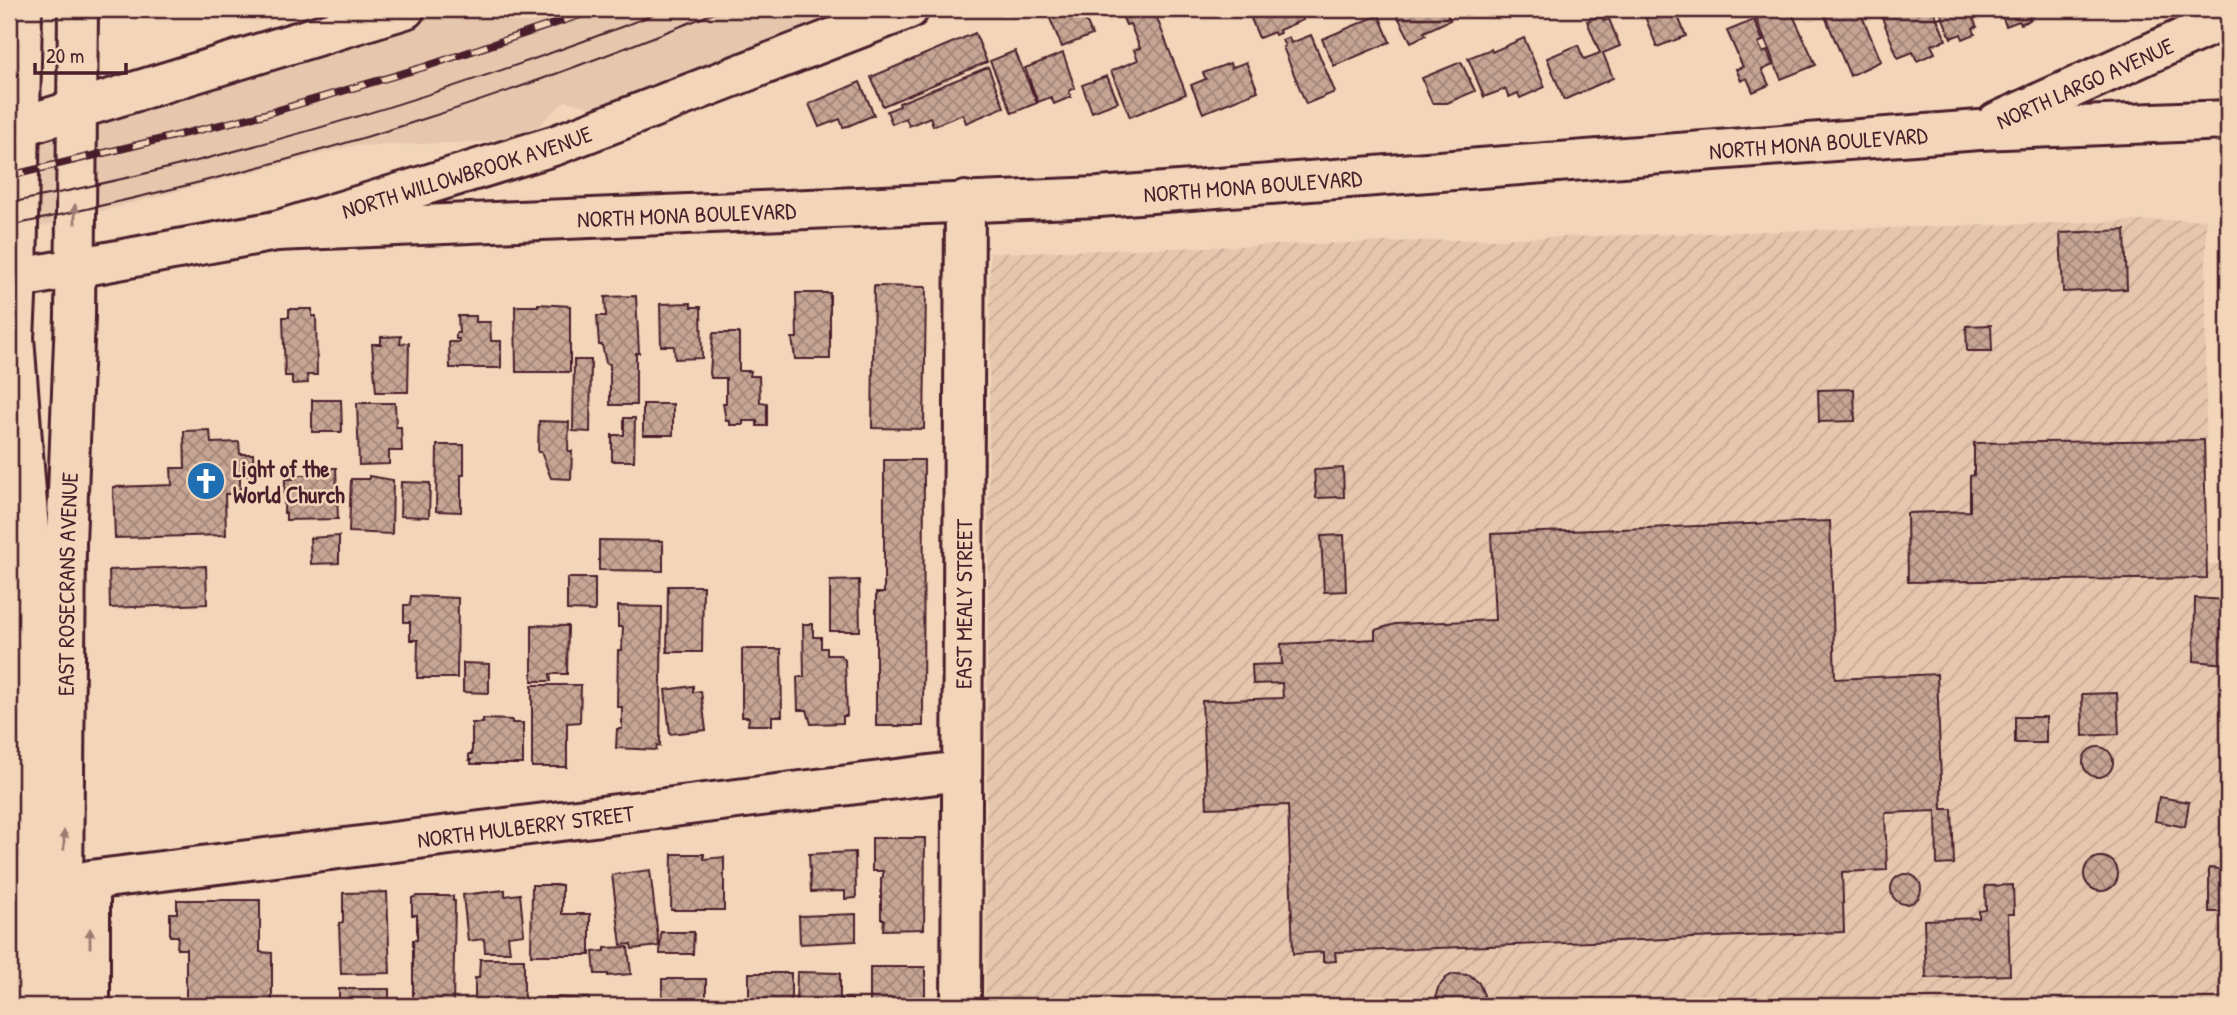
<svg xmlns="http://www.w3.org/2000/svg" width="2237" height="1015" viewBox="0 0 2237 1015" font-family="'Patrick Hand',sans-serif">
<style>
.built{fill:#e6c7ae}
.industrial{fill:url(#industrial-furrows)}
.building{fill:url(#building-cross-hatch);stroke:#4a1f2b;stroke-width:2}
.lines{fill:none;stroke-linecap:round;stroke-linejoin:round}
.minor-casing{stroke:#4a1f2b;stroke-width:44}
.major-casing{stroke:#4a1f2b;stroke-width:44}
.minor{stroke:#f3d6b9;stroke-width:38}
.major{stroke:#f3d6b9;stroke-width:38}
.tram{stroke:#4a1f2b;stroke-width:2}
.rail-casing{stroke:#4a1f2b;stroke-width:8}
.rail{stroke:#f3d6b9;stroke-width:5;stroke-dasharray:16;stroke-linecap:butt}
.oneway{fill:#9e7a72}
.labels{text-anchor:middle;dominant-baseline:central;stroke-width:5;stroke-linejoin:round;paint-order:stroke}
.street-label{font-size:23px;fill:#4a1f2b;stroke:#f3d6b9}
.poi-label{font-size:23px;font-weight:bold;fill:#4a1f2b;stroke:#f3d6b9;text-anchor:start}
</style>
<defs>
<pattern id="industrial-furrows" width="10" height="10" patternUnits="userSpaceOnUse" patternTransform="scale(1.75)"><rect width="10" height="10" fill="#e6c7ae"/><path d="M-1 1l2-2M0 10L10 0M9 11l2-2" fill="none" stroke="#c7aa96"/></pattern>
<pattern id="building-cross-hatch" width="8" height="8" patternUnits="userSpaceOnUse" patternTransform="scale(1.75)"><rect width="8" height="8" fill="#c6a594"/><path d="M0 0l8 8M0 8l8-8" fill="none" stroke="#a38679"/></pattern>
</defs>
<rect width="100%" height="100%" fill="#f3d6b9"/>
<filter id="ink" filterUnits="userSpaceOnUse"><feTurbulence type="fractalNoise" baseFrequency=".0143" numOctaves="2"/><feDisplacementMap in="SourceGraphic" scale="14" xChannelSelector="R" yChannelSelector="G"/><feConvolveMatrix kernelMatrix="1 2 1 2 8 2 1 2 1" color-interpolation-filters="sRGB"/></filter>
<g filter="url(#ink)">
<path class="built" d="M449,9H858L609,112L565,101L522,141L352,146L9,235V143Z"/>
<path class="industrial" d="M2206,219V564H2228V1006H985L990,253Z"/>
<path class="building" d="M1060,9H1081L1092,35L1062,47L1048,14Z
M1119,9H1150L1152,14L1155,13L1186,94L1130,117L1111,71L1138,60L1134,50L1140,48L1130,24L1126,25Z
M1247,9H1299L1303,20L1279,30L1280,33L1275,35L1274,32L1259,38Z
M1312,9H1329L1314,15Z
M1394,9H1445L1450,20L1424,32L1426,35L1411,42Z
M1606,9H1629L1611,16Z
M1642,9H1675L1686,36L1657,47Z
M1752,9H1790L1816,65L1781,79Z
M1822,9H1859L1881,61L1850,76Z
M1933,9L1946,40L1931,45L1935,53L1917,61L1913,52L1898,58L1879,10Z
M1939,9H1969L1977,27L1973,28L1975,34L1963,39L1961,34L1951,38Z
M1999,9H2043L2044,11L2029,17L2030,20L2021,24L2019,21L2006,26Z
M1379,15L1390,42L1334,66L1322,39Z
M1602,15L1604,21L1609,19L1620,46L1603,53L1613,78L1564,100L1547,58L1578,45L1584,59L1600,53L1587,21Z
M1754,20L1763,41L1758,43L1763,53L1767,51L1773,65L1762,70L1769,85L1753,92L1747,78L1741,81L1736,69L1743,67L1727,31Z
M975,33L987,62L883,106L871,77Z
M1311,35L1335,92L1306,104L1283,47L1285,46L1282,40L1289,37L1291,43Z
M1524,38L1545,87L1520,98L1518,93L1509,97L1505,89L1484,97L1468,58L1491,49L1492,52Z
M1015,51L1037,103L1012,113L990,61Z
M1063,53L1075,88L1069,91L1071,97L1054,104L1051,97L1038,102L1025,68Z
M1246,62L1258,91L1203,113L1191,85L1206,79L1203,73L1230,63L1231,68Z
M1461,62L1475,91L1447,103H1432L1422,78Z
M988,67L1004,107L966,123L963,114L933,126L930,117L909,126L906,118L892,124L887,111L900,106L899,103Z
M1107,76L1118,102L1092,112L1082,85Z
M860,82L874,115L848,126L843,127L840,119L819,127L809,104Z
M2125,230L2127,289L2063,292L2060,233Z
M874,286L926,287L924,429L872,428Z
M796,293H830V359H795L792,338H797Z
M636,296L639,353H636V405H610V364L606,363L602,345H599L597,316H606L605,297Z
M691,303V307H701L702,358L675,359L674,346H661L660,304Z
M538,304L570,306V372H516L515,306H538Z
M289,309H312V316H316L317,375H307L308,383L292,384V376H285L283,317H289Z
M458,316H476V322H490L491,341H501V368H450L449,342H459V339H456V333H459Z
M1991,325L1992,351H1967L1966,326Z
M713,333H739V371H751L750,376H759L760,402L767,403V426H757V421H743V425H730V421H726L723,403H726V378H711L710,373Z
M401,336L400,344L409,343L408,392H376L372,344H381V337Z
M574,360H591L590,432L573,431Z
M1854,389L1855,421L1819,422L1818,390Z
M312,400H341L342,432H312Z
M357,403H395L396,427H401L402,451H389V464L359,465Z
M643,404H673V435H643Z
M624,418H635L634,461H612V435H624Z
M539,421L569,422L568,451H572L571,479L551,478L541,452H538Z
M210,430L211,443L239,442L240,454H253L254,476H240V494H225L226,535L115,538L113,487L172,485L171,468H185L184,431Z
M2204,440L2207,578L1908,582L1907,513L1970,511V476L1974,475V443Z
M437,445H464V475H461V512L436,511Z
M884,460H924L923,726H876V593H884Z
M313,468H336L338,519L286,520V513H284L285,479H293L292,475H313Z
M1343,468L1344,497L1316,498L1314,470Z
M369,476L393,480L392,534L349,532L351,479H369Z
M401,482L430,483L429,517L400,516Z
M1830,521L1835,679L1937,674L1942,809H1952L1954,864L1937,865L1936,811L1885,813L1887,870L1842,872L1844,932L1335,952L1336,961L1323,962V952L1293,954L1288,805L1207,808L1202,701L1283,698L1282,683L1253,684L1252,665L1282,664L1281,644L1375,639V630L1395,624L1495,620L1491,534Z
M1344,535L1346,591L1324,592L1321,536Z
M339,536V563L311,564L310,538Z
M599,540L663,541V571L599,570Z
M206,566L207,604L110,608L109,570Z
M567,578H595V611L567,610Z
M859,580L860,631H830V581Z
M668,586H703L702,652H667Z
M411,596L458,598L457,678H417L418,640H410V622H404V605H410Z
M2227,597H2228V757H2223L2225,664L2194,661L2195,598L2227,600Z
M618,606L662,607L660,746L657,745L656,750L616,748L617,729H622V707H617L618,650H622L623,627H618Z
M803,624H813V637H821V648H827V655H840L845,660L847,716H843V723L811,724L807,710H798L797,677H804Z
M532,625L568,626L567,674H550L551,681H532Z
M742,649H781L782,716H772V725H748L749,717H742Z
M463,663L489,664V693L463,692Z
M532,685H581L580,722L567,723V767H532Z
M693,686V692L701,691L706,730L670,734L665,690Z
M2117,693L2119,734L2083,736L2082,694Z
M2015,717H2046V743H2015Z
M483,719L512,720V723H523V764H471V760H469V754H472V723H483Z
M2083 762a15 15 0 1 1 30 0a15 15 0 1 1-30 0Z
M2159,797L2189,802L2185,827L2155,821Z
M872,838H925L924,929L883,930L884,919H881V878L883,877V871H872Z
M855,852L856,898L845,899V891L811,892L809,854Z
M672,854H704V859L724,857V910H671Z
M2084 874a17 17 0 1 1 34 0a17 17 0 1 1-34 0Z
M2209,868L2228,870V925H2225V912H2209Z
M650,870L659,946L632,949L631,944L621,945L612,875Z
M1891 889a15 15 0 1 1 30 0a15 15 0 1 1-30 0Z
M532,885H562V914H590V955H531Z
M2013,885L2014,914H2008L2010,975L1926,978L1924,920L1979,918V911L1986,910L1985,886Z
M505,890V896L520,894L524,934L508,936L510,952H485L484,939L468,941L463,895Z
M387,892L390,973L341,974L339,923L343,922V893Z
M417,896H453V901H455L453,1006H413V940H417V915H412V898Z
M177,900H260V952L272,953V1006H186V949H177L178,936H170V913H177Z
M856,914V941L800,944L799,916Z
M661,932H694L693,954H660Z
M628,947L631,974L608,976V974H595L593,952L605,951V948Z
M480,959H524V1006H475V978H479Z
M870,967H925V1006H870Z
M797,972L840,973V999H852V1006H796Z
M749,973H791V1006H735V999H749Z
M1453,974L1470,975L1479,983L1484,995L1482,1006H1438L1436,995L1438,988L1446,978Z
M662,979H706V1004H719L718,1006H662Z
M339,989H389V1006H339Z
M545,997L589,998V1006H544Z"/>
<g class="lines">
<g class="minor-casing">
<g id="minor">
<path id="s1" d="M1997,122L2228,18"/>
<path d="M9,130L405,9"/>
<path id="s2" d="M276,231L1099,197L1979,130L2228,120"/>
<path id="s3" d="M9,280L276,231L556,145L909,9"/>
<path id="s4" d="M90,880L961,771"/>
<path id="s5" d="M961,1006L965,201"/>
</g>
</g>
<g class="major-casing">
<g id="major">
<path d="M22,9L17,278L14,338L30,543L26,1006"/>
<path d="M90,900V1006"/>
<path id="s6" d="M62,1006L66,543L75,316L78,9"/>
</g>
</g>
<use href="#minor" class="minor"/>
<use href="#major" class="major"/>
<path class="tram" d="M9,203C234,159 454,93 668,9
M9,226C150,196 292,162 430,117C529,86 627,48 724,9"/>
<g class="rail-casing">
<path id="rail" d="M9,176L265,114L424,67L598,9"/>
</g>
<use href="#rail" class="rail"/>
</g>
<defs><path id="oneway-solid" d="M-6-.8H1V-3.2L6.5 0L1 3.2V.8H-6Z" transform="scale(1.75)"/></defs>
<g class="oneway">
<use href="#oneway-solid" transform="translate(75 214) rotate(-90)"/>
<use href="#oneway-solid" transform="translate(64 840) rotate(-89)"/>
<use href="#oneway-solid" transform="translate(90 938) rotate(-90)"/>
</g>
</g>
<defs>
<g id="church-disc" transform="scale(2.0125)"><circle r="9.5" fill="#1f6fb2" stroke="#f3d6b9"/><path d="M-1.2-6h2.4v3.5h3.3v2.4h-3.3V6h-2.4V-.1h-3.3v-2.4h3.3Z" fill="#fff"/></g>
</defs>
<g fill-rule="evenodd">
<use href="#church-disc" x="206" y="481"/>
</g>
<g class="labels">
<g class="street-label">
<text stroke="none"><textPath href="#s1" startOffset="96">NORTH LARGO AVENUE</textPath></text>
<text stroke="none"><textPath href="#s2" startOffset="1545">NORTH MONA BOULEVARD</textPath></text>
<text stroke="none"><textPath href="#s3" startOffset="471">NORTH WILLOWBROOK AVENUE</textPath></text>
<text stroke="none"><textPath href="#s2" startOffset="978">NORTH MONA BOULEVARD</textPath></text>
<text stroke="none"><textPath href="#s2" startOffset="411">NORTH MONA BOULEVARD</textPath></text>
<text stroke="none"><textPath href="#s6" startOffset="422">EAST ROSECRANS AVENUE</textPath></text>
<text stroke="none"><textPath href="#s5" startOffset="402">EAST MEALY STREET</textPath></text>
<text stroke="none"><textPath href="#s4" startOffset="439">NORTH MULBERRY STREET</textPath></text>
</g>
<g class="poi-label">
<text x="233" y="468">Light of the<tspan x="233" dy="26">World Church</tspan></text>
</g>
</g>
<rect width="2237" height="1015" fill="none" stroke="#f3d6b9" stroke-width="35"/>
<rect x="18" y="18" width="2202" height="980" fill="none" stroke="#4a1f2b" stroke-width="2.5" filter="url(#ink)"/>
<path d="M35 63v10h91v-10" fill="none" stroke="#4a1f2b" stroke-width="3.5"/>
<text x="46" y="63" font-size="21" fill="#4a1f2b" stroke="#f3d6b9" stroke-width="5" paint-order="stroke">20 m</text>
</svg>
